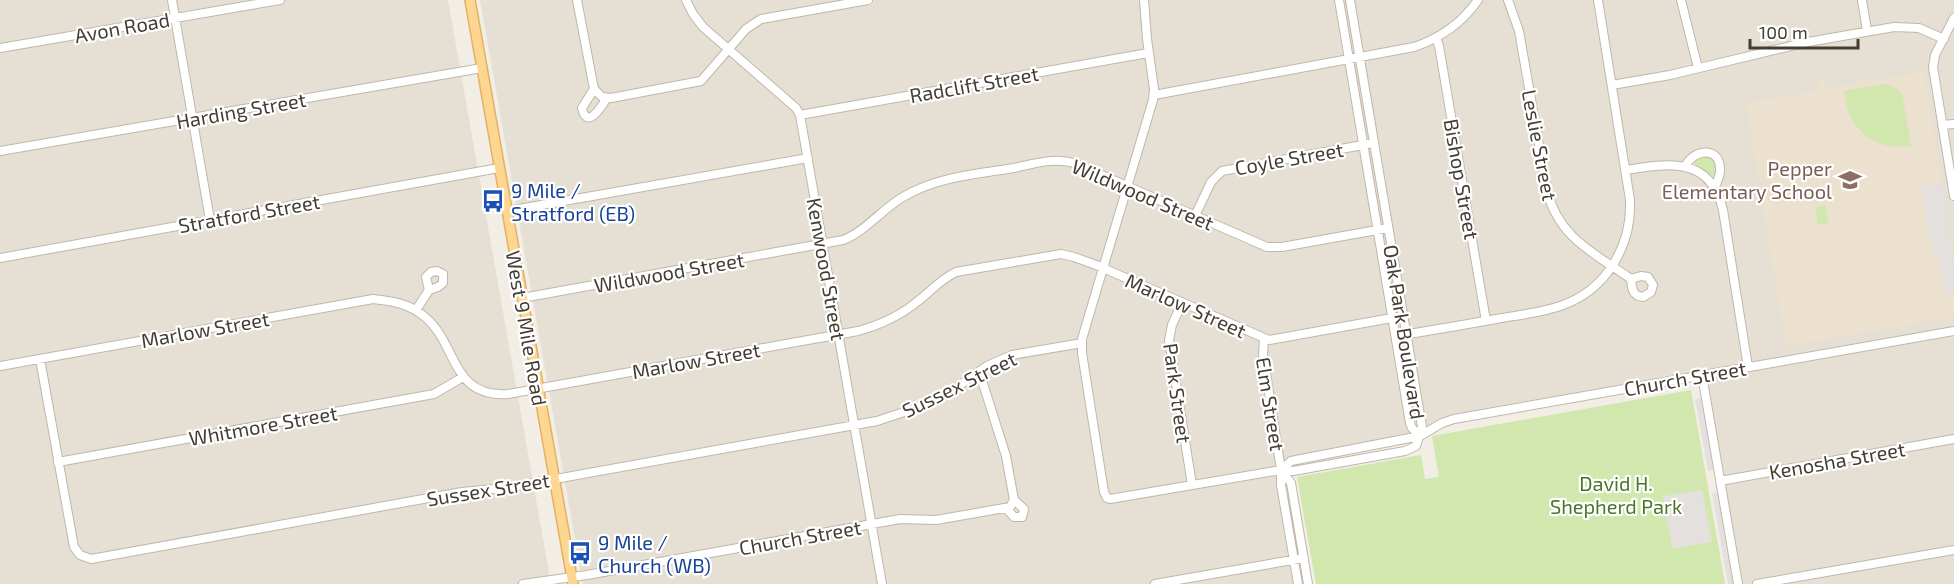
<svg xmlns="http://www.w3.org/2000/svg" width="1954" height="584" viewBox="0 0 1954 584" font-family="'Exo 2',sans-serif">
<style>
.residential{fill:#e6dfd3}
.education{fill:#ebe1ce}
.green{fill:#d1e7ad}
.parking{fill:#e3e0dd}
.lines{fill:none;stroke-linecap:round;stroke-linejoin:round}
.minor-casing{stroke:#c0b7aa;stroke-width:10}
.major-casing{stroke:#e2b262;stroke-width:12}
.minor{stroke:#fff;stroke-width:8}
.major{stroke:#fdd792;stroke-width:9}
.labels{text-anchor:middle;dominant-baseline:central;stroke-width:4.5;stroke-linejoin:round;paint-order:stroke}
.street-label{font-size:20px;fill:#443d34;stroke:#fff}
.education-label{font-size:20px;fill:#785e54;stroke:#fff;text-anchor:end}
.transit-label{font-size:20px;fill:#164399;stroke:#fff;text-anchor:start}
.park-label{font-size:20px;fill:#4b7528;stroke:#fff}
</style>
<rect width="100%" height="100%" fill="#f2ede5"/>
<path class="residential" d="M0,0H448L551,584H0Z
M480,0H1954V584H1743L1705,370L1453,414L1403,437L1275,461L1279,493L1294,584H583Z"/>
<path class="education" d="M1924,72L1954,258V317L1786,346L1746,103L1819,90L1817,75L1822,74L1825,89Z"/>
<path class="green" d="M1884,84L1896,88L1902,94L1911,146C1873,151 1848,129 1844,91Z
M1703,156C1713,157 1720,166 1714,175H1710L1695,164V159Z
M1825,205L1829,223L1818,225L1815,207Z
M1691,390L1725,584H1316L1297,477L1421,455L1425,479L1439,477L1432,436Z"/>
<path class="parking" d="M1942,182L1954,266V291L1945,293L1939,256L1932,253L1921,186Z
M1705,397L1718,469L1708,471L1695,399Z
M1702,490L1712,542L1672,549L1663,496Z
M1722,492L1738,584H1728L1712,493Z"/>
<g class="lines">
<g class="minor-casing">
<path id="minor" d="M172,0L210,220
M577,0L594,89L602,97L611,98L701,81L746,29L761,19L868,0
M686,0L693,14L703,27L796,108L800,115L882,584
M1144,0L1147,39L1154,89L1153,100L1082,339V353L1104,492L1107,498L1110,499L1281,470L1293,471L1405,451L1416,446L1422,427L1350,0
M1339,0L1410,423L1412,428L1420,436
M1508,0L1519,31L1547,191C1559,238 1594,253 1631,279C1632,288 1632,296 1643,297L1651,292L1653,285L1648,277L1641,276L1631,279
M1681,0L1698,68
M1862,0L1867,31
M1954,18L1935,55L1933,67L1954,196
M1436,38L1439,46L1486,321
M0,48L280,0
M1612,85L1670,75L1808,42L1894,27L1919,28L1944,39
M594,89L582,108C587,131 602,106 607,98
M1154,95L1414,47C1441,38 1462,23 1478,0
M800,115L1148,53
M1942,125L1954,124
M0,151L482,68
M1685,167C1693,149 1719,146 1720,168C1721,175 1717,181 1715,187
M1626,170C1668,163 1711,156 1723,210L1748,367
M507,211L808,158
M1195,216L1211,182L1222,171L1368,144
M0,258L499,168
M522,298L843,240C866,231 882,209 903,197C936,177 977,174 1014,168C1033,164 1055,157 1074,163L1267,247H1282L1388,228
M1182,303L1172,325L1169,340L1192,485
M416,310L429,290L438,287L443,283V274L437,271L431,272L426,277L429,290
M1396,336C1429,331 1462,325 1496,319C1518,315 1542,313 1563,305C1607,289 1632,245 1630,200L1598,0
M1264,339L1263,354L1281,470V485L1298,584
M40,359L74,547L80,555L91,559L462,492L505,488L877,421L925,405L953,390L987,366L1012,355L1082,343
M0,366L373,299C393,301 410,304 425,317C458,345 451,398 508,394L858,331C880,325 900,316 918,301C931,291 941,279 956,272L1061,254L1074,257L1096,265L1269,340L1403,316
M1702,375L1738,584
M58,462L434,394L463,377
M1281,470L1291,461L1420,436L1442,423L1454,419L1954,331
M1281,470L1291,483L1308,584
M1720,481L1954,439
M1006,508L1014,517H1022L1024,509L1014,500
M523,584L587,575L900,519L936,520L1010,507L1014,500L1006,456L979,371
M1155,584L1304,558
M1757,584L1954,550"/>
</g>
<g class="major-casing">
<path id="major" d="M470,0L573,584"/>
</g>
<use href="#minor" class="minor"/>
<use href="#major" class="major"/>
</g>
<defs>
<g id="school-bare" transform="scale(1.8)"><path d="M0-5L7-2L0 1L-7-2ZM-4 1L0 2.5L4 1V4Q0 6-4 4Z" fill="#8d6e63" stroke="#fff" stroke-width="2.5" paint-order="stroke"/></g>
<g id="bus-bare" transform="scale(1.8)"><path d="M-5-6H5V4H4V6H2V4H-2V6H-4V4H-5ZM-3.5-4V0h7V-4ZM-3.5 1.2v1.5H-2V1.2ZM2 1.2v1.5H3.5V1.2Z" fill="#1a4fb4" stroke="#fff" stroke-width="2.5" paint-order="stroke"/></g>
</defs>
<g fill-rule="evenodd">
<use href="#school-bare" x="1850" y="180"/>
<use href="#bus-bare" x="493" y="201"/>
<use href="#bus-bare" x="580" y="553"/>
</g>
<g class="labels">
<g class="street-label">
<text transform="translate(122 27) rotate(-10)">Avon Road</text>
<text transform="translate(974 84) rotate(-10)">Radclift Street</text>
<text transform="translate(241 110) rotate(-10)">Harding Street</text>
<text transform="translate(1540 145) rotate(79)">Leslie Street</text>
<text transform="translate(1289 158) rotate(-10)">Coyle Street</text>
<text transform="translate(1462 179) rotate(80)">Bishop Street</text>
<text transform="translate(1143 194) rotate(23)">Wildwood Street</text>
<text transform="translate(249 213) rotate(-10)">Stratford Street</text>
<text transform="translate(827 269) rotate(80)">Kenwood Street</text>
<text transform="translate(669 272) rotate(-10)">Wildwood Street</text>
<text transform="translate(1186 305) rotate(24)">Marlow Street</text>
<text transform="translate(527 328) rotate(80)">West 9 Mile Road</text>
<text transform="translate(205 329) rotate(-10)">Marlow Street</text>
<text transform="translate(1405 332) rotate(81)">Oak Park Boulevard</text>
<text transform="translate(696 360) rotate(-10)">Marlow Street</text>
<text transform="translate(1685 378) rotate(-10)">Church Street</text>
<text transform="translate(959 384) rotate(-26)">Sussex Street</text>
<text transform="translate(1178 393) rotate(82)">Park Street</text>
<text transform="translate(1271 404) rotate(81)">Elm Street</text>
<text transform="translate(263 425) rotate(-10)">Whitmore Street</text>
<text transform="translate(1837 460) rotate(-10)">Kenosha Street</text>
<text transform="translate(488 489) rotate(-9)">Sussex Street</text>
<text transform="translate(800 537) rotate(-10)">Church Street</text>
</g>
<g class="education-label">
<text x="1832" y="168">Pepper<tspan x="1832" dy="23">Elementary School</tspan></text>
</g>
<g class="transit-label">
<text x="511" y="190">9 Mile /<tspan x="511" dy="23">Stratford (EB)</tspan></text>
<text x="598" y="542">9 Mile /<tspan x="598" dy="23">Church (WB)</tspan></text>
</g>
<g class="park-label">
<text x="1616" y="483">David H.<tspan x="1616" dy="23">Shepherd Park</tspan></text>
</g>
</g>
<path d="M1750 39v9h108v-9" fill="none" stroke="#443d34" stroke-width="3"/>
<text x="1759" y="39" font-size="18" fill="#443d34" stroke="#ffffff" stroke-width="4.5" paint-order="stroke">100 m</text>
</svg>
